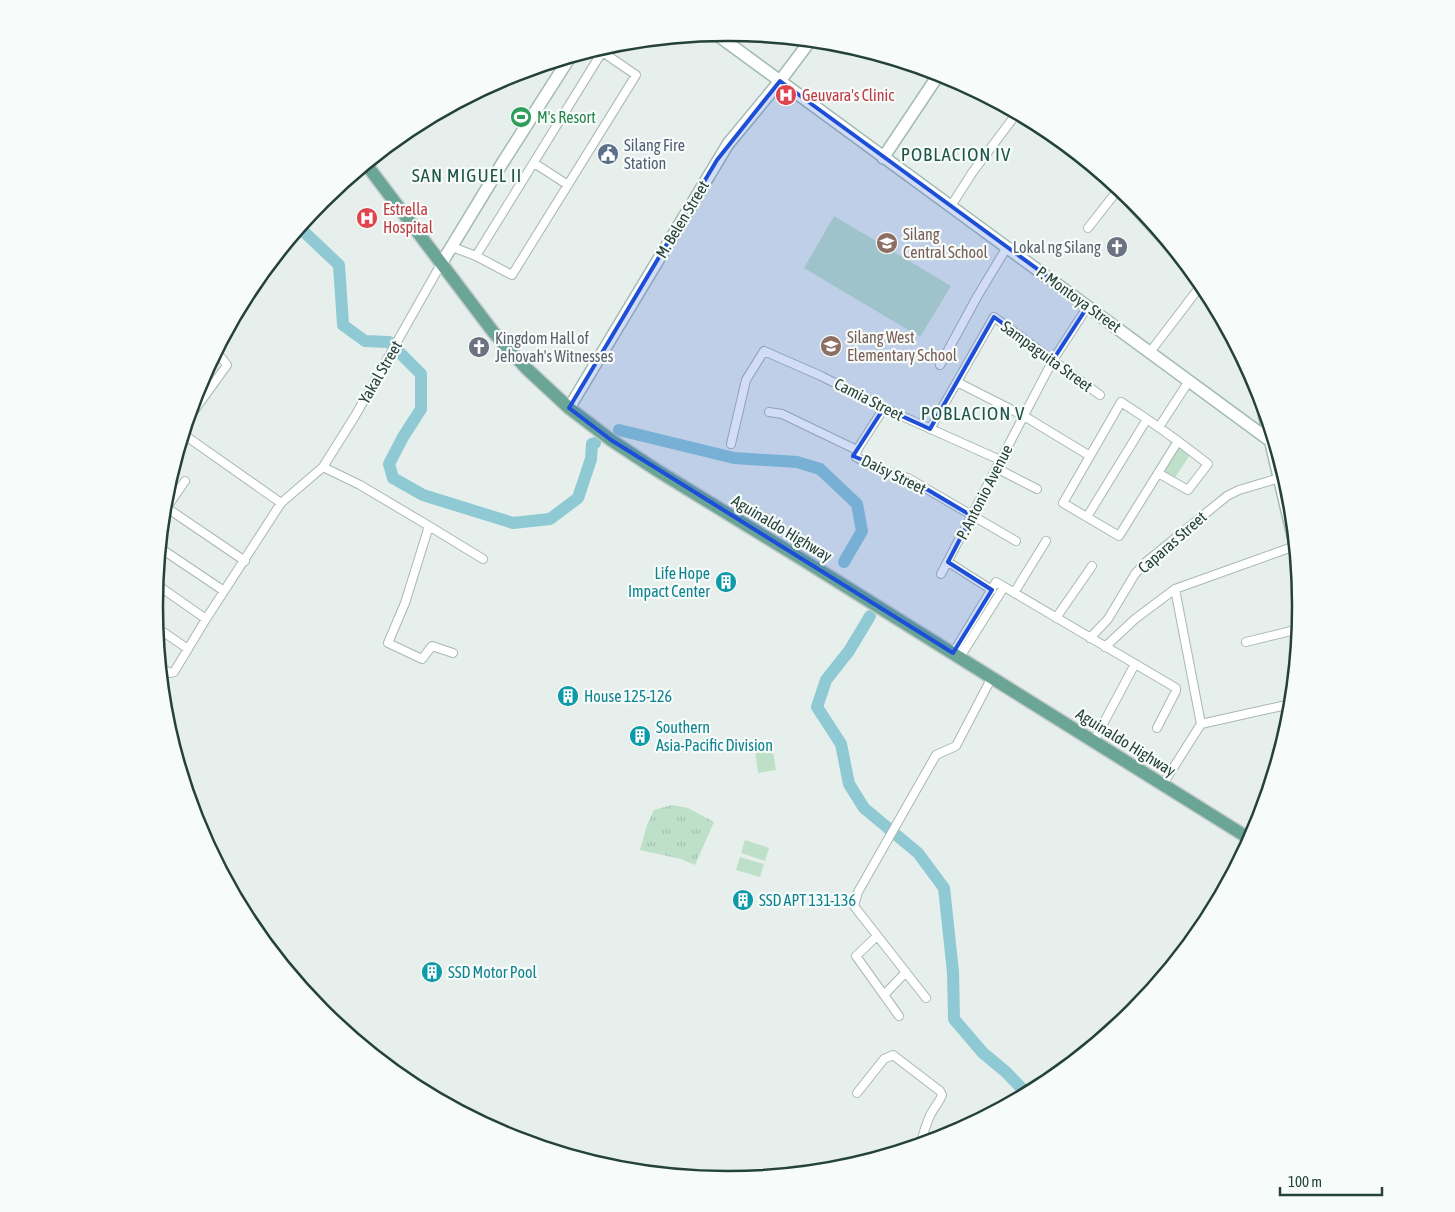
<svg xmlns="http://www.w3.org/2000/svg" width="1455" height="1212" viewBox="0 0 1455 1212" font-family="'Asap Condensed',sans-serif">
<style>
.grass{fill:#bfe0c8}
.park{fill:url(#park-tufts)}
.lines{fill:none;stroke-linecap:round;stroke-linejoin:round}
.river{stroke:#8ec9d4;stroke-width:12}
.street-casing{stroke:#a8b8b2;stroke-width:10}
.secondary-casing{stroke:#a4bbb3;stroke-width:14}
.primary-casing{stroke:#c2cac8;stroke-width:15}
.street{stroke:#fff;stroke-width:8}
.secondary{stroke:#fff;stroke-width:11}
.primary{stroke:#6aa596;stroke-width:12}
.marked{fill:#1d4ed8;fill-opacity:0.2;stroke:#1d4ed8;stroke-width:4;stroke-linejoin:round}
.labels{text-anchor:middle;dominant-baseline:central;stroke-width:4.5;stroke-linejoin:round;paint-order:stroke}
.health-label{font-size:16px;fill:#be3a42;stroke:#f7fbf9;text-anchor:start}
.leisure-label{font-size:16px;fill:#27864d;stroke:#f7fbf9;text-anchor:start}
.service-label{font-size:16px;fill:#4e5e75;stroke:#f7fbf9;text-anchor:start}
.street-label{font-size:16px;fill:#24423a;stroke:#f7fbf9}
.education-label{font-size:16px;fill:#785e54;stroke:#f7fbf9;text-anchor:start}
.worship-label{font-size:16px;fill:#5b616d;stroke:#f7fbf9;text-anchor:end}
.culture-label{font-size:16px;fill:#0d838f;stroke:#f7fbf9;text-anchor:start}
.quarter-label{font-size:19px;letter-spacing:1px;fill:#1f5548;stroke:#f7fbf9}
.rim{fill:none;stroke:#24423a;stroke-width:2.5}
</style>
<defs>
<pattern id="park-tufts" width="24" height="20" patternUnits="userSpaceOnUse" patternTransform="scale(1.25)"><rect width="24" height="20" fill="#bfe0c8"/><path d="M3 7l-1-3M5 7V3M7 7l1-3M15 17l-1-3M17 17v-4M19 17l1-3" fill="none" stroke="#a4c1ad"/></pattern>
</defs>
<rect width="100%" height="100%" fill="#e6efeb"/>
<path class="grass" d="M834,216L951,286L920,337L804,268Z
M1179,447L1190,455L1174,479L1163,472Z
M771,740L776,770L758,773L754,743Z
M745,840L769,848L765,861L741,853Z
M740,857L764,864L760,877L736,870Z"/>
<path class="park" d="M672,805L688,808L714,822L695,865L681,859L640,850L647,825L654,810Z"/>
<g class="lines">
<path class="river" d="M300,228L339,265L343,325L365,341L389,342L421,374V409L403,437L389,464L393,478L423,495L513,523L550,519L578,498L591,459L592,444L595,443
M619,430L734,458L797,462L820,469L857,504L862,531L844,562
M870,616L849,651L826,680L817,707L841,744L849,784L864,808L918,853L944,888L953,972L954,1019L983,1053L1006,1072L1026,1093"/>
<g class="street-casing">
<path id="street" d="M534,163L568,185
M1104,176L1188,268
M951,206L972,173L1017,113
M1088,228L1117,191
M452,247L476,256L512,275L636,75L598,49
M476,256L602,52
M1150,352L1202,284
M940,365L977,297L1007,247
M957,382L1024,416L1090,456
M884,408L857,450L856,457L878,469L908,478L1016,541
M769,412L782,414L857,450
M188,419L227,365L216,351
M1159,427L1189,381
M930,429L994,317L1100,395
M183,434L281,503
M731,444L746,380L764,351L821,376L884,408L1000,460
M323,467L360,485L429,526L405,603L388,643L422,659L432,646L453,653
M996,468L1037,489
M1158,473L1188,490L1208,464C1180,442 1151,421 1121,402L1063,503L1119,536L1178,441
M167,508L245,561
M163,513L185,481
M1087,517L1147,419
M429,526L483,559
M160,548L224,591
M948,562L992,590
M941,574L1053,360L1088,306
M156,584L206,619
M1175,589L1201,724
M1014,593L1046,541
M1056,618L1092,566
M156,627L188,649
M1090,638L1108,619L1135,574L1146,562L1227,496L1239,490L1283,477
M1246,642L1299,629
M1105,647L1135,619L1175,589L1295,546
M953,653L996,582L1176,688V691L1157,728
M960,657L1004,587
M160,667L170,673L174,672L206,619L281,503L323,467L355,416L441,264
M1201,724L1291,704
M1094,741L1135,664
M1163,784L1201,724
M877,936L856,956L899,1016
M884,995L906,972
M926,998L854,906L858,892L936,755L956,746L992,677
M857,1093L884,1059L893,1055L940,1091L942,1095C940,1101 935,1106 932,1112C929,1116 923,1134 922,1139L926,1142"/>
</g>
<g class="secondary-casing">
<path id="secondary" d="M716,34L1272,442
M883,158L939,74
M441,264L503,162L570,57
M1260,397L1294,540
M569,408L728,144L780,81L810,41"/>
</g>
<g class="primary-casing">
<path id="primary" d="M366,164L494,333L526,368L569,408L611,440L658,471L800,558L1250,839"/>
</g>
<use href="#street" class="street"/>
<use href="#secondary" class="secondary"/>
<use href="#primary" class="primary"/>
</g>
<path class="marked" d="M780,81L1088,306L1053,360L994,317L930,429L884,408L853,456L908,478L972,516L948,562L992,590L953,653L611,440L569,408L717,160Z"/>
<defs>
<g id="hospital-disc" transform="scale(1.125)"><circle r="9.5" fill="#e0444e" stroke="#f7fbf9"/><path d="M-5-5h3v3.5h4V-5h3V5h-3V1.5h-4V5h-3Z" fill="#fff"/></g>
<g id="stadium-disc" transform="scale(1.125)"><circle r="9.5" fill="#2e9e5b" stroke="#f7fbf9"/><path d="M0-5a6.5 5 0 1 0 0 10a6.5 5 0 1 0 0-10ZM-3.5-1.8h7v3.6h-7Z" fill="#fff"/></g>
<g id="civic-disc" transform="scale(1.125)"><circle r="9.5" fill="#5c6f8a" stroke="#f7fbf9"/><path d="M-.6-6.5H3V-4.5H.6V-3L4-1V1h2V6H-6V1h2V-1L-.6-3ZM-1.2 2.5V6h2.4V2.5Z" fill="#fff"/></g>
<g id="school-disc" transform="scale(1.125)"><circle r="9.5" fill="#8d6e63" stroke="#f7fbf9"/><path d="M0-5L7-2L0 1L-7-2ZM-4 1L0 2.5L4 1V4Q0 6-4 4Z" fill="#fff"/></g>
<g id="church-disc" transform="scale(1.125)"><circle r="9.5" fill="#6b7280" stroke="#f7fbf9"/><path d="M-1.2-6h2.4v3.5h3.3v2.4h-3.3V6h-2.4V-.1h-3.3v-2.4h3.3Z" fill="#fff"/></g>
<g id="building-disc" transform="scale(1.125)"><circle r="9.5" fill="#0f9aa8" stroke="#f7fbf9"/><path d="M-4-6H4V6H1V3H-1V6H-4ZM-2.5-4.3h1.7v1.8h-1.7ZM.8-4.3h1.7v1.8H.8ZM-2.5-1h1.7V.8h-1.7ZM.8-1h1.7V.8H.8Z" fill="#fff"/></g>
</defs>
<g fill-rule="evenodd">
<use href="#hospital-disc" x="786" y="95"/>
<use href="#stadium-disc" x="521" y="117"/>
<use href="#civic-disc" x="608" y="154"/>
<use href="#hospital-disc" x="367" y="218"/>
<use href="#school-disc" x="887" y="243"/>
<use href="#church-disc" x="1117" y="247"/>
<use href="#school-disc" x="831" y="346"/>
<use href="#church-disc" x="479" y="347"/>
<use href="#building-disc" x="726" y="582"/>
<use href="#building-disc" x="568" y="696"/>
<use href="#building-disc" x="640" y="736"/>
<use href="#building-disc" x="743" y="900"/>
<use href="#building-disc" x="432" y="972"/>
</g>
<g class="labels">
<g class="health-label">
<text x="802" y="95">Geuvara's Clinic</text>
<text x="383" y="209">Estrella<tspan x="383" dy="18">Hospital</tspan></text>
</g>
<g class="leisure-label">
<text x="537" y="117">M's Resort</text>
</g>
<g class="service-label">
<text x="624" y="145">Silang Fire<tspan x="624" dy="18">Station</tspan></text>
</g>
<g class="street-label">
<text transform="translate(682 219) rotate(-59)">M. Belen Street</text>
<text transform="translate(1079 299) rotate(36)">P. Montoya Street</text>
<text transform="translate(1047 356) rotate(36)">Sampaguita Street</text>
<text transform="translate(380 372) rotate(-60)">Yakal Street</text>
<text transform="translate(869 399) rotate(27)">Camia Street</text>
<text transform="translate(894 474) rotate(26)">Daisy Street</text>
<text transform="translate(984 492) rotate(-63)">P. Antonio Avenue</text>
<text transform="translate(782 528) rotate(31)">Aguinaldo Highway</text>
<text transform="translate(1172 542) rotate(-41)">Caparas Street</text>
<text transform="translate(1126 742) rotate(32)">Aguinaldo Highway</text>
</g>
<g class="education-label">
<text x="903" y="234">Silang<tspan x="903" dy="18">Central School</tspan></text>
<text x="847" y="337">Silang West<tspan x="847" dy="18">Elementary School</tspan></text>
</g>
<g class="worship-label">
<text x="1101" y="247">Lokal ng Silang</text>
<text x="495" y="338" text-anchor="start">Kingdom Hall of<tspan x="495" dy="18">Jehovah's Witnesses</tspan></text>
</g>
<g class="culture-label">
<text x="710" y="573" text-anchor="end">Life Hope<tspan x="710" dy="18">Impact Center</tspan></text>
<text x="584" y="696">House 125-126</text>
<text x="656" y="727">Southern<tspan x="656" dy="18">Asia-Pacific Division</tspan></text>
<text x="759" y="900">SSD APT 131-136</text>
<text x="448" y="972">SSD Motor Pool</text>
</g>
<g class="quarter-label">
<text x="956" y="154">POBLACION IV</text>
<text x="467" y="175">SAN MIGUEL II</text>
<text x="973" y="413">POBLACION V</text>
</g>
</g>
<path d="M0 0H1455V1212H0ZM727 41H728A564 564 0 0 1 1292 605V607A564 564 0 0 1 728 1171H727A564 564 0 0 1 163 607V605A564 564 0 0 1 727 41Z" fill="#f7fbf9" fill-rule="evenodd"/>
<path class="rim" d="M727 41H728A564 564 0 0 1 1292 605V607A564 564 0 0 1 728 1171H727A564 564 0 0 1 163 607V605A564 564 0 0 1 727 41Z"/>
<path d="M1280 1187v8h102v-8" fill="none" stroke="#24423a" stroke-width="2.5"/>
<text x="1288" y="1187" font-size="15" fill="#24423a" stroke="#f7fbf9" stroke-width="4" paint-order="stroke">100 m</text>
</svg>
